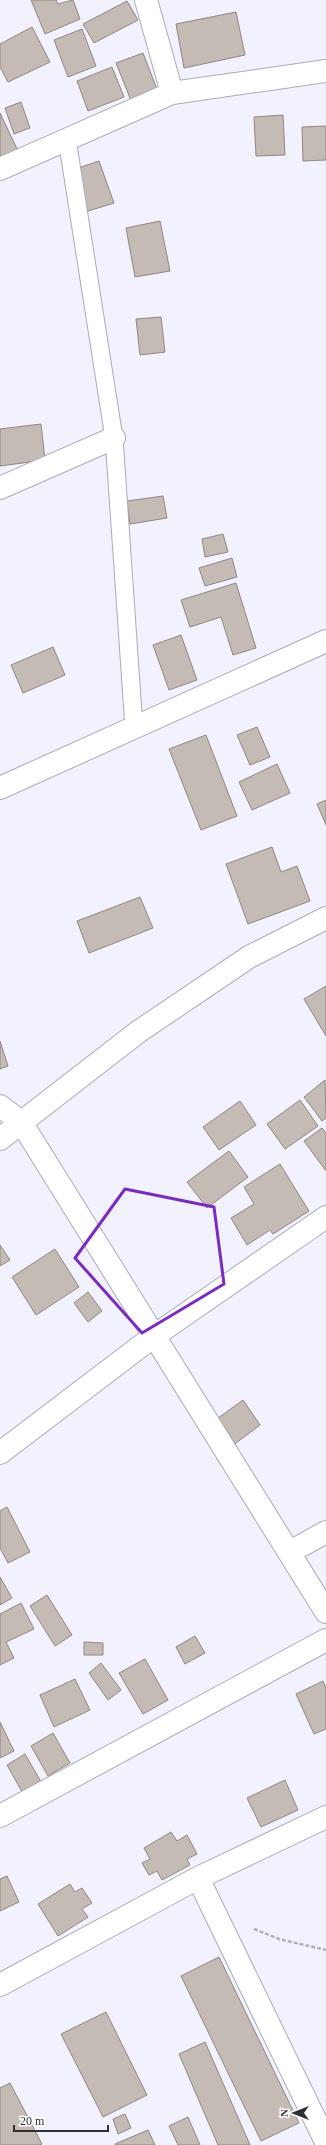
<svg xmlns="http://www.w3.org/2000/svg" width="326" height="2145" viewBox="0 0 326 2145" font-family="'Times New Roman',serif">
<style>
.building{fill:#c5bbb5;stroke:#918681}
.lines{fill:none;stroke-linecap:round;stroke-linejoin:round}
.lane-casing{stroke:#abacb6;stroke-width:19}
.street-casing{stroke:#abacb6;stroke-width:24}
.path{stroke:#b1b1ba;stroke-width:2.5;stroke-dasharray:4 2;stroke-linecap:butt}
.lane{stroke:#fff;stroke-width:17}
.street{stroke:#fff;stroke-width:22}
.marked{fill:none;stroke:#7b2cbf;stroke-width:3;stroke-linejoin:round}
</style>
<rect width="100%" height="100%" fill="#f1f2fd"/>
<path class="building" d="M31,0H56L58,4L73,0L80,19L45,34Z
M127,1L138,20L94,43L83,24Z
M236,12L245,55L184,68L176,24Z
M32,27L50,62L8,82L0,67V44Z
M82,29L96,66L68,77L54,40Z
M143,53L158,92L132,103L116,63Z
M112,67L124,97L88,111L77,81Z
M21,102L30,128L14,134L5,108Z
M0,113L19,153L0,162Z
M283,115L285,155L256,156L254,117Z
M326,126V160L303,161L302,127Z
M99,161L114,203L85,212L72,170Z
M160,221L170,271L135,277L126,228Z
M161,317L165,352L140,355L136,319Z
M41,424L45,460L0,466V429Z
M163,496L167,518L130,524L127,501Z
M223,534L228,552L205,557L202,539Z
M232,558L237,577L205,586L199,568Z
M236,583L256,648L233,655L221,617L190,627L181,600Z
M181,635L197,680L169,690L153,645Z
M53,647L65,675L23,693L11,665Z
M257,727L270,757L250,765L237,735Z
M206,735L237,816L201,830L169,749Z
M277,764L290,793L252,810L239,782Z
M326,800V825L317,804Z
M272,847L281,872L297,866L310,901L248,924L226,864Z
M140,897L153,928L89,953L77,921Z
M326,986V1036L304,999Z
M0,1041L8,1066L0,1069Z
M325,1080L326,1118L322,1121L304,1097Z
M300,1100L318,1126L285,1149L267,1124Z
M240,1101L256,1125L219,1150L203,1127Z
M322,1128L326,1133V1171L304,1141Z
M229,1151L248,1177L207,1208L187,1182Z
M280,1164L309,1211L273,1234L270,1230L247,1245L231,1218L254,1204L244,1187Z
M0,1245L10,1260L0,1266Z
M55,1249L79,1287L36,1315L12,1277Z
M88,1292L102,1311L88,1322L74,1303Z
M243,1400L260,1425L232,1446L214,1421Z
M7,1507L30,1552L8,1563L0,1548V1511Z
M0,1577L12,1598L0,1605Z
M47,1595L72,1635L55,1646L30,1606Z
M21,1603L34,1629L6,1642L14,1658L0,1665V1614Z
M195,1636L205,1653L185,1664L176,1647Z
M84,1642L103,1643V1655H84Z
M145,1659L168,1700L143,1714L119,1673Z
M101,1663L121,1690L108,1700L89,1673Z
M75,1679L90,1710L54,1727L40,1695Z
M323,1681L326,1688V1729L314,1734L296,1694Z
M0,1722L14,1751L0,1758Z
M53,1733L70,1763L48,1776L31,1746Z
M25,1754L44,1787L25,1797L7,1765Z
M285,1780L298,1810L261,1827L247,1798Z
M171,1832L177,1841L187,1835L197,1854L187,1859L190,1865L162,1880L157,1871L149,1875L142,1863L150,1859L144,1848Z
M7,1876L19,1902L0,1911V1879Z
M70,1884L75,1892L82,1888L92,1903L82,1909L88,1917L58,1936L38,1904Z
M219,1957L299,2123L261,2141L181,1976Z
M106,2012L147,2095L103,2117L61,2034Z
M205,2042L250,2145H218L179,2054Z
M10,2083L42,2144L40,2145H0V2088Z
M125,2114L131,2128L118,2134L113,2119Z
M188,2117L200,2145H178L169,2126Z
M148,2130L155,2145H115V2144Z"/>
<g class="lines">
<g class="lane-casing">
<path id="lane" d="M67,139L114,438L134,728"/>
</g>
<g class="street-casing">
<path id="street" d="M146,0L172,93
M0,169L172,93L326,71
M0,488L114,438
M0,788L326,641
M0,1106L21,1122L326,1612
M0,1139L138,1032L249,957L326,918
M0,1453L154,1336L326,1217
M290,1552L326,1532
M0,1816L326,1640
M198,1878L326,2142
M0,1985L198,1878L326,1817"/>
</g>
<path class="path" d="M254,1929L279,1939L326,1950"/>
<use href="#lane" class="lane"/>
<use href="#street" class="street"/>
</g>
<path class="marked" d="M125,1189L214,1207L224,1284L142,1333L75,1258Z"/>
<g transform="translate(294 2113) rotate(270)" stroke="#ffffff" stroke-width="3" paint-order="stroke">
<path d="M0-3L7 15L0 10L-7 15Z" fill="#2f2f33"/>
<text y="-6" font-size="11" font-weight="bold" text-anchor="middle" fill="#2f2f33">N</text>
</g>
<path d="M14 2125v6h94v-6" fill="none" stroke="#2f2f33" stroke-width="2"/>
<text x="20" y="2125" font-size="12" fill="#2f2f33" stroke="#ffffff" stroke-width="3" paint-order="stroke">20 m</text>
</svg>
